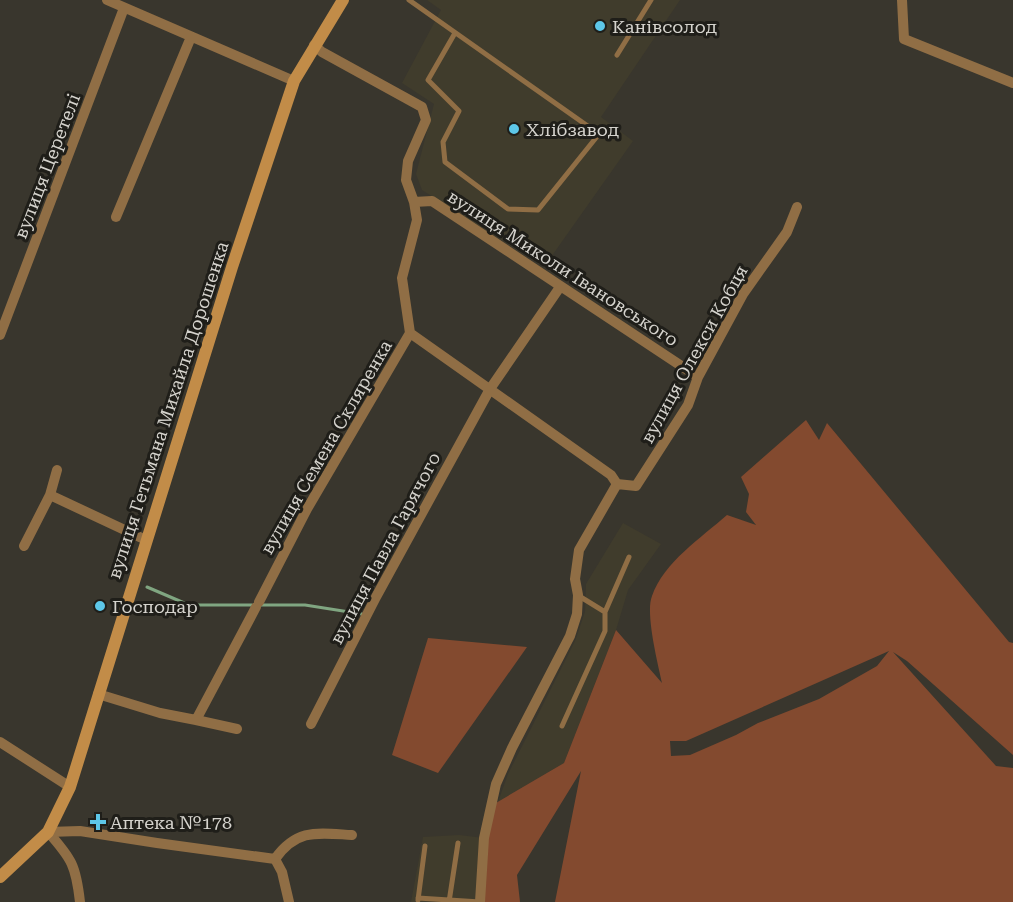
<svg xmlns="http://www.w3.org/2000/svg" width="1013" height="902" viewBox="0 0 1013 902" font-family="'Roboto Serif',serif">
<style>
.built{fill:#403c2c}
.green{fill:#834a2f;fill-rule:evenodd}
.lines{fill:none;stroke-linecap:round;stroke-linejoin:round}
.stream{stroke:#80a681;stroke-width:3}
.lane{stroke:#906e45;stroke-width:5}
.street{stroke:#906e45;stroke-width:10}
.secondary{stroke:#c28c48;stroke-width:12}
.poi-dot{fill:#5dc7e8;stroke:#1f1e19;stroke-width:2}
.labels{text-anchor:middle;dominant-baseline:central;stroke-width:6;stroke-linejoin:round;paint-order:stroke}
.poi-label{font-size:18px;fill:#d5d3cd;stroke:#1f1e19;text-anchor:start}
.street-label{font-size:18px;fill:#d5d3cd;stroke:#1f1e19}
</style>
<rect width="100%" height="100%" fill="#39362d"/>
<path class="built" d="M427,0H680L601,117L633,141L544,267L422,190L416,174L434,104L402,83L441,10Z
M623,523L661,544L628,590L616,630L564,763L498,802L508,774L575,641L585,612L586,584Z
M459,835L484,838L480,902H411L423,837Z"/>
<path class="green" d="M806,420L819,440L827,423L1009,642L1013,643V755L907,661L893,652L996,766L1013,768V902H555L581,771L517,875L520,902H480L489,807L564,763L616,630L662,683C658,664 645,613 652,596C664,562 701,538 727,515L756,525L746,512L749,494L741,477ZM889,651L877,666L819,699L758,723L736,735L690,755L671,756L670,741H686Z
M428,638L527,647L438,773L392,755Z"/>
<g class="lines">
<path class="stream" d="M147,587L189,605H252
M259,605H305L362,614"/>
<path class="lane" d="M409,0L599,134L538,210L508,209L445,162L443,142L459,111L428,80L455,33
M617,55L651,0
M605,612L629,557
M562,726L605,631V612L579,596
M418,898L480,902
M418,900L425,846
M449,902L458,843"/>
<path class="street" d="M107,0L294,81
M902,0L904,39L1013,83
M414,202L432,201L698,377
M116,217L191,37
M410,333L611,475L617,484
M0,335L124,8
M50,495L146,540
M24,546L50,495L57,470
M259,602L307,509L410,333L402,278L417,220L414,202L406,180L408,161L426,120L422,107L322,52L314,45
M98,694L160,713L196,720L256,607
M196,720L237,729
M311,724L376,597L490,389L560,287
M0,742L70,787
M48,832L80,831L157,843L275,859L282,872L289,902
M48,832C72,859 76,866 80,902
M275,859C297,828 318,833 352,835
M480,902L484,838L496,784L512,748L570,636L577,614L578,595L575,579L579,550L617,484L636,486L688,405L698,377L743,294L787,232L797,207"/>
<path class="secondary" d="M0,877L48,832L70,787L232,267L294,81L343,0"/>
</g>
<g class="poi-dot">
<circle cx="600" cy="26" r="6"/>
<circle cx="514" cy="129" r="6"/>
<circle cx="100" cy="606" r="6"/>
<path d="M95 813h6v6h6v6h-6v6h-6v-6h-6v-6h6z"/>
</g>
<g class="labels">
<g class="poi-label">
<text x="612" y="26">Канівсолод</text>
<text x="526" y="129">Хлібзавод</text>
<text x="112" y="606">Господар</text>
<text x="110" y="822">Аптека №178</text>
</g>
<g class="street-label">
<text transform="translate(47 166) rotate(-69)">вулиця Церетелі</text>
<text transform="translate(563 268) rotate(33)">вулиця Миколи Івановського</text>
<text transform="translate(694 354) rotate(-61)">вулиця Олекси Кобця</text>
<text transform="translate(168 410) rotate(-72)">вулиця Гетьмана Михайла Дорошенка</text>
<text transform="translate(326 447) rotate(-60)">вулиця Семена Скляренка</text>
<text transform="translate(385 548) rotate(-62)">вулиця Павла Гарячого</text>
</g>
</g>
</svg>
